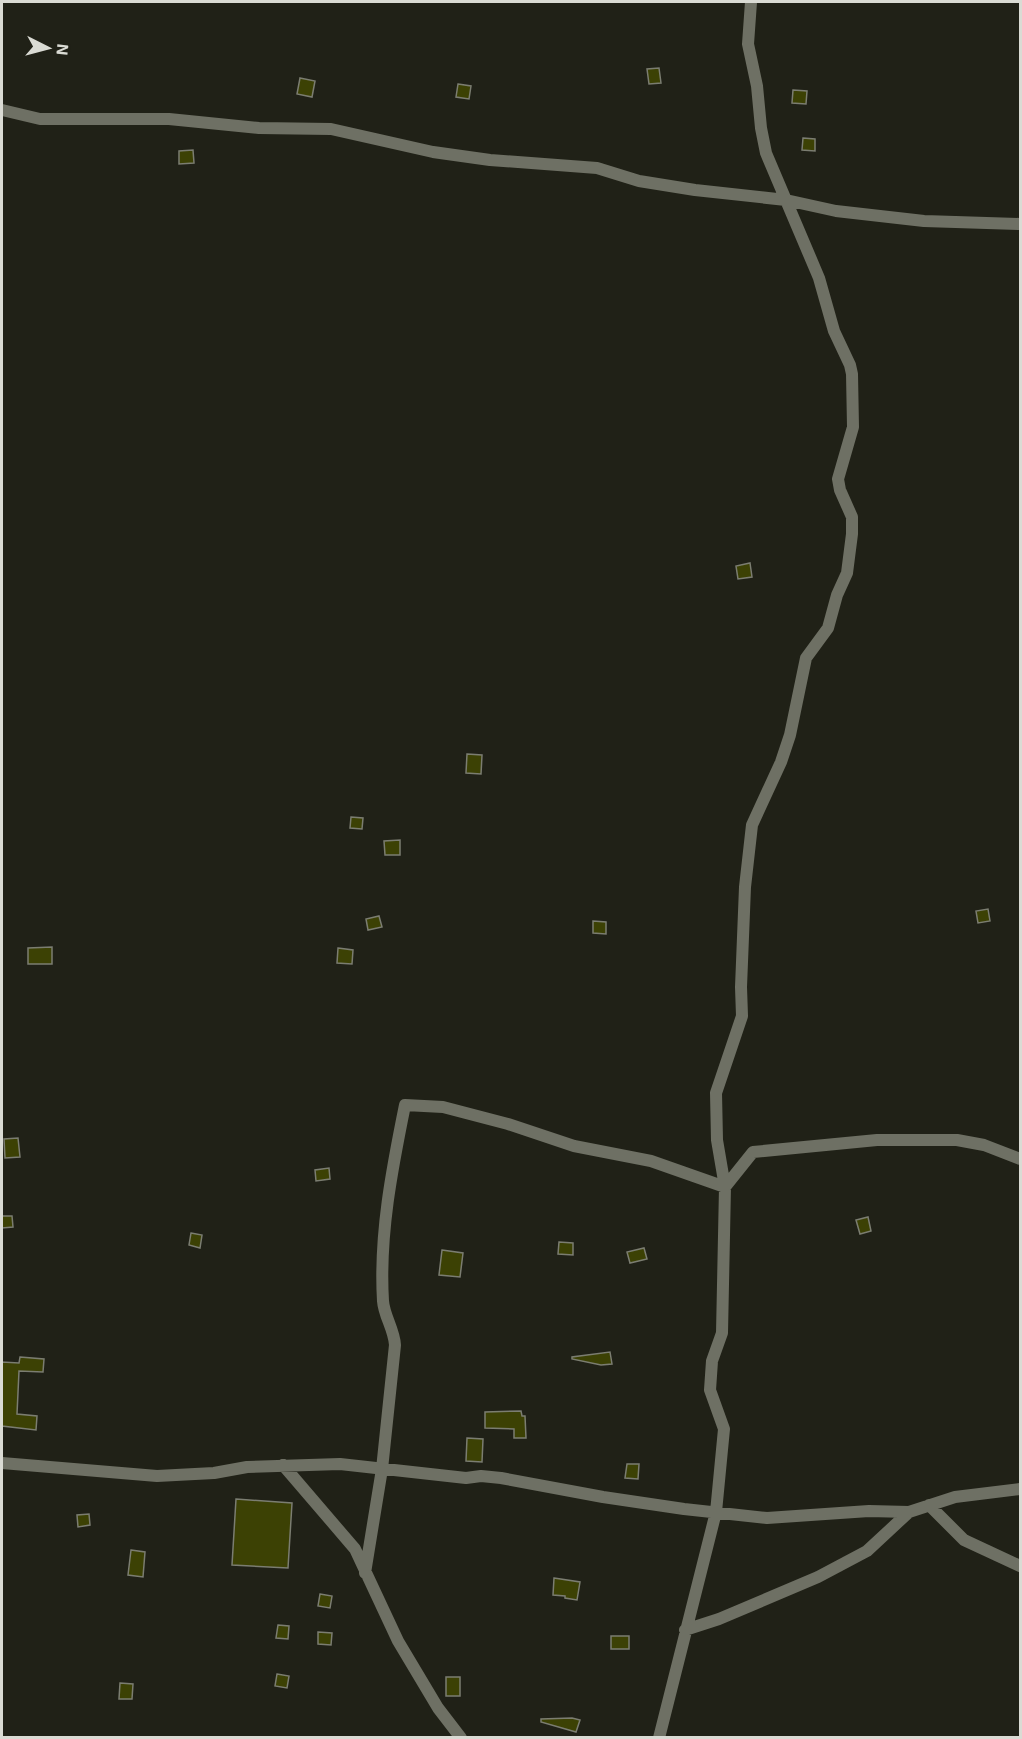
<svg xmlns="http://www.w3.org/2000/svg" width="1022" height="1739" viewBox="0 0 1022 1739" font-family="'Exo 2',sans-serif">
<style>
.building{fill:#3c4104;stroke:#7b7d71;stroke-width:1.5}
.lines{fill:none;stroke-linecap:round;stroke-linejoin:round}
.minor{stroke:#6e7064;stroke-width:12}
</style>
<rect width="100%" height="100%" fill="#202117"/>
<path class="building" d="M659,68L661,83L649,84L647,69Z
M300,78L315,81L312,97L297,94Z
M458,84L471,86L469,99L456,97Z
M793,90L807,91L806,104L792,103Z
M803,138L815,139V151L802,150Z
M193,150L194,163L179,164V151Z
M750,563L752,577L738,579L736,566Z
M467,754L482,755L481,774L466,773Z
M351,817L363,818L362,829L350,828Z
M400,840V855H385L384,841Z
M988,909L990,921L978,923L976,911Z
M379,916L382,927L368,930L366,919Z
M593,921L606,922V934L593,933Z
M52,947V964H28V948Z
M338,948L353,950L352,964L337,963Z
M18,1138L20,1157L5,1158L4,1139Z
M329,1168L330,1179L316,1181L315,1170Z
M2,1216H12L13,1227L2,1228Z
M868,1217L871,1231L860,1234L856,1220Z
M191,1233L202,1235L200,1248L189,1245Z
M559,1242L573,1243V1255L558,1254Z
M644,1248L647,1259L630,1263L627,1252Z
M442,1250L463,1253L460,1277L439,1275Z
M610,1352L612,1364L601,1365L572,1359V1357Z
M20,1357L44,1359L43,1372L19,1371L17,1414L37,1416L36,1430L2,1426V1362L19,1363Z
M521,1411L522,1416H525L526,1438H514V1429L485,1428V1412Z
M467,1438L483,1439L482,1462L466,1461Z
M627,1464H639L638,1479L625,1478Z
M236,1499L292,1503L288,1568L232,1565Z
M89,1514L90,1525L78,1527L77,1515Z
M131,1550L145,1552L143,1577L128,1575Z
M554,1578L580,1582L577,1600L565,1598V1596L553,1595Z
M320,1594L332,1596L330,1608L318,1606Z
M278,1625L289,1626L288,1639L276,1638Z
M318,1632L332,1633L331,1645L318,1644Z
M611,1636H629V1649H611Z
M277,1674L289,1676L287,1688L275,1686Z
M446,1677H460V1696H446Z
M120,1683L133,1684L132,1699H119Z
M572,1718L580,1720L576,1732L541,1722V1719Z"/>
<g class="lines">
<path class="minor" d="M2,110L40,119H169L259,128L331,129L433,152L490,160L597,168L639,181L695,190L786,200L836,211L924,221L1020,224
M2,1463L157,1476L214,1473L247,1467L340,1464L466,1478L481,1476L501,1478L603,1497L684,1509L767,1518L869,1511L909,1512L955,1497L1020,1489
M283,1465L355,1549L398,1641L438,1708L461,1738
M929,1505L964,1540L1020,1566
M365,1573L382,1469L395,1345C394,1329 384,1316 383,1301C379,1235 392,1169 405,1105L443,1107L508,1124L574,1146L651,1161L725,1187L753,1152L877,1140H957L984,1145L1020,1159
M685,1630L719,1619L818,1577L867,1551L909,1512
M659,1738L716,1512L724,1429L710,1390L712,1361L722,1333L725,1187L717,1140L716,1093L742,1016L741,987L745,887L752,825L781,762L790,735L806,658L828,628L837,595L847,573L852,534V517L840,490L838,479L853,427L852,374L850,365L834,331L819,278L766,153L761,128L757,86L748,44L751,2"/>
</g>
<rect width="1022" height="1739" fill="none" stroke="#dadbd4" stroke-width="6"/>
<g transform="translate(48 48) rotate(96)" stroke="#202117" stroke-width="4.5" paint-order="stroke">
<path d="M0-4.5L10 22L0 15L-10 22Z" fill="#dadbd4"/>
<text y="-9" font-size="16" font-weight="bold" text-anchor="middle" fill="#dadbd4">N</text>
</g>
</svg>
